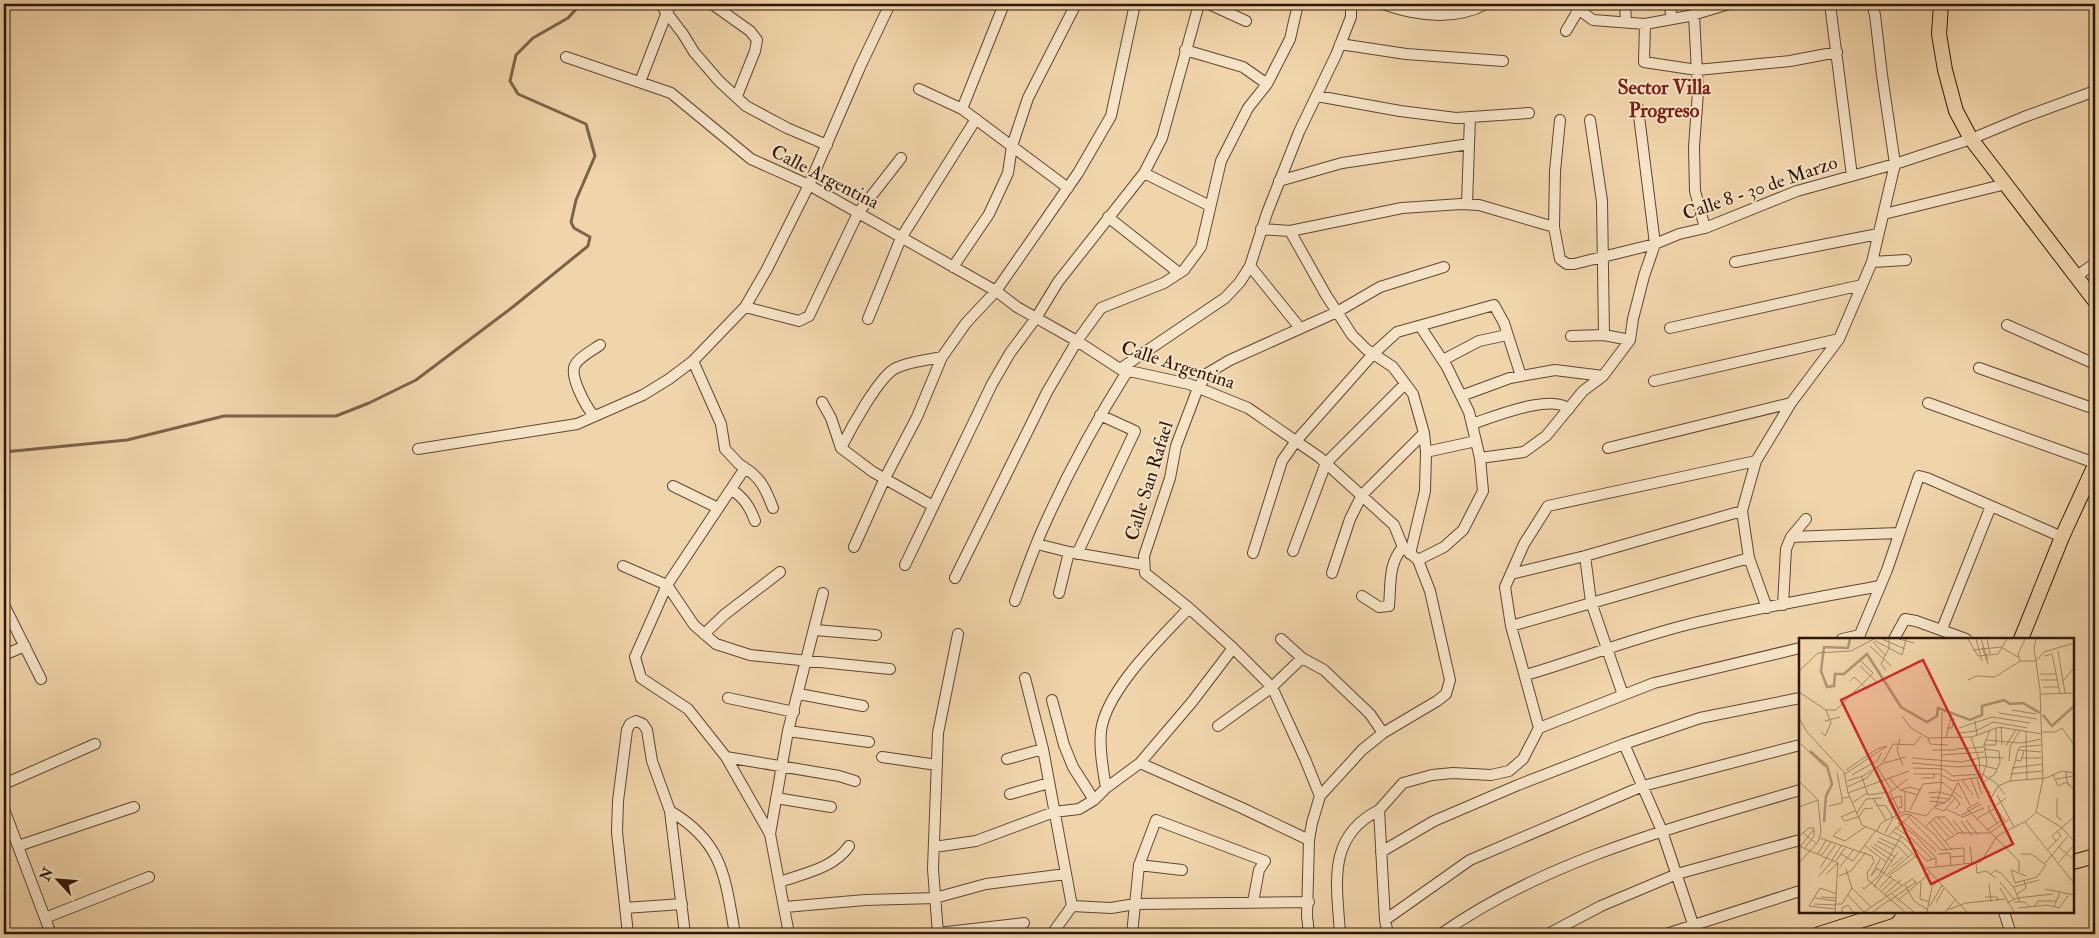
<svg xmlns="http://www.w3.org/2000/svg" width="2099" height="938" viewBox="0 0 2099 938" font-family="'IM FELL Double Pica',serif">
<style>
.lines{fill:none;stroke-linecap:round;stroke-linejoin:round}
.stream{stroke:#7b6248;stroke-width:3}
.minor-casing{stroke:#5f4630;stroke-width:12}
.major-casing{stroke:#2e1607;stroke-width:16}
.minor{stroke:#f6e4c8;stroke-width:10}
.major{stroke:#f1d5aa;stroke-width:14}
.labels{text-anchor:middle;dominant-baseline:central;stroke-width:4;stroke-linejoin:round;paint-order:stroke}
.street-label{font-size:19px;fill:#2e1607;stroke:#f6e4c8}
.neighbourhood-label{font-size:20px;font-weight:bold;fill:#7a1f14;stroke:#f6e4c8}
.inset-river{fill:none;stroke:#af9473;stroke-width:2.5}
.inset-road{fill:none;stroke:#a38969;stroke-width:1}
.view{fill:#d62828;fill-opacity:0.15;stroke:#d62828;stroke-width:2.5}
.inset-edge{fill:none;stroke:#2e1607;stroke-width:2.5}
</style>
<rect width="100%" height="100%" fill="#f1d5aa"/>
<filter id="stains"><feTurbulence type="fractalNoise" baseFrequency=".004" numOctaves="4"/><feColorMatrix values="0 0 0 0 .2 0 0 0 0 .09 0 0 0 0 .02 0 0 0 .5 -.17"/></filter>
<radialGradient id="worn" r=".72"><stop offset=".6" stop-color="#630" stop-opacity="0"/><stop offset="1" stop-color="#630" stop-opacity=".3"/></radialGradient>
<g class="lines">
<path class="stream" d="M4,452L127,440L224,416H336L369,403L416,380L514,306L588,246L590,237L574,228L571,222L576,200L595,156L586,124L518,94L510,81L516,55L533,38L568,18L581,4"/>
<g class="minor-casing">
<path id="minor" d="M660,4L683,34L694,52L719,81L746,106L787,128L827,145
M712,4L750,31L757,40L755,51L737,96
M1209,4L1246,21
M1383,4C1417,16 1454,21 1486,4
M1571,4L1593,20L1645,24L1689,16L1729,4
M1625,4L1626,22
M1669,4L1672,18
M1830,4L1852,176
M1694,15L1698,92L1694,147L1695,191L1705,228
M1645,24L1644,62L1697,70L1790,61L1837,52
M1566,31L1579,9
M1340,44L1406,54L1503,61
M1185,50L1243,67L1267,84
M566,57L671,93L751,159L809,185L996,291L1017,307L1077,341L1120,369L1189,384L1248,408L1319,457L1394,525L1403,547L1418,560L1430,591L1450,680L1446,694L1437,701L1383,733L1362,750L1320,796L1312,823L1309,840L1307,916L1309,934
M640,82L667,12L672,4
M919,89L962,109L1068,188
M1317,96L1400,111L1456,118L1529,113
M962,109L1004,4
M1560,120L1555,171L1554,227L1560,259L1567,264H1574L1655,244L1679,234L1705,228L1797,191L1895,164L1971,139L2024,117L2095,91
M1590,120L1602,201L1604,335
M1144,173L1210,206
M1279,181L1342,163L1469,144
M1467,204L1470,117
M1884,214L2006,184
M1108,217L1179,273
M1261,229L1290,231L1402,208L1461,204L1479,205L1554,227
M1290,231L1326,295L1352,335L1366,349L1393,367L1413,394L1424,433L1426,452L1425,491L1410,554
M1735,262L1878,234
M1872,262L1906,260
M1250,266L1300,328
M953,267L989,214L1008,173L1012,146L1028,98L1076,4
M2077,276L2095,263
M745,307L799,321L809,316L858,213L901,158
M868,319L901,238L976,119
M2007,325L2095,364
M1670,328L1862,285
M1571,336L1604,335L1630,340
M1443,360L1479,341L1507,335
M693,361L721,424L725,449L739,464L745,468L667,585L635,657L641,678L688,709L726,757L770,834L789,934
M1979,368L2095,409
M1120,369L1225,298L1240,282L1250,266L1267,213L1299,132L1336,55L1351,17V4
M1654,381L1839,339
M1461,396L1510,378L1555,370L1603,376
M822,402L831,418L841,448L873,472L933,506
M1928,403L2095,463
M594,416C586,407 569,376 575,365C579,357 593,350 600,345
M1472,424C1493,417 1551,393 1569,409
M841,448C850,430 879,376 896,368C911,361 927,360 942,357
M1608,448L1791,403
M418,449L577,424L643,395L669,379L693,361L745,307L767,269L809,185L860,67L890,4
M1426,452L1476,441
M1480,458L1524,452L1546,436L1583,391L1603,376L1630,340L1633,319L1644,276L1655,244L1638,108
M745,468C761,478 766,490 773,508
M673,486L718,508
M731,489C744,498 750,507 755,521
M1791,537L1898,533
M1037,544L1069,552L1144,565
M854,547L885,478L917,417L942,357L966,323L996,291L1078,173L1111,116L1135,4
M1293,551L1326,463L1405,384
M1253,553L1282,461L1296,441L1373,354L1397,332L1494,305L1504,323L1521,376
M1077,554L1135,431L1100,415
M1585,556L1591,602L1623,695
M1418,560L1444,547L1463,530L1483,491L1480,458L1469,412L1447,367L1420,326
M905,565L992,384L1010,353L1036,318L1058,282L1144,173L1162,138L1199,4
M623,566L667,585L694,625L716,644L750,655L890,669
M1332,573L1350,519L1362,495L1424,433
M1511,574L1585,556L1742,511
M955,578L1047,392L1077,341L1101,308L1164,283L1184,270L1201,247L1221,161L1248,108L1267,84L1290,39L1298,4
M1059,593L1069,552
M1362,596L1379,607L1389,606C1391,584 1388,564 1403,547
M1015,601C1024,576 1033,550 1044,526C1068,472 1096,421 1128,370
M1783,605L1786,549L1791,537L1806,519
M5,607L41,679
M1767,608L1749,558L1742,511L1756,461L1791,403L1839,339L1872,262L1895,164L1882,75L1875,15L1872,4
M1511,626L1749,558
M1942,629L1991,506L2062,537
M815,630L876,635
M704,634L724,615L780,572
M1281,639L1302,658L1324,670L1370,714L1383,733
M1842,639L1860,635
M1858,639L1887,570L1919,476L1927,478L1991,506
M1894,639L1905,619L1916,621L1966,639
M4,655L25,646
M1526,675C1580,659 1631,639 1686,625C1750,609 1815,598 1880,586
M1025,678L1043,749L1072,906L1111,908L1135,904L1309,902
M799,694L863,706
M728,698L794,712
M1052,700L1064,745L1073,767L1094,800
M1218,726L1272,687L1302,658
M1539,728L1511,626L1505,587L1524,544L1548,506L1756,461
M788,731L869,742
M1624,744L1662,831L1693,924
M726,757L839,776L855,781
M882,757L937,765
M1007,759L1043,749
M1140,763L1242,808L1309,840
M4,784L95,744
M1106,788C1103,770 1099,749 1101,731C1106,690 1162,637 1189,608
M1010,794L1049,783
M1320,796L1305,759L1272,687L1233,648L1189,608L1145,573L1144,556L1170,478L1176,446L1198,388L1208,373L1230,360L1337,312L1380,287L1444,267
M776,798L831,807
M4,809L51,934
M670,811C724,843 725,878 735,934
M770,834L788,731L823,593
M18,846L134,807
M934,847L976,841L1054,812L1079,809L1094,800L1106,788L1140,763L1192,702L1233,648
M1381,852L1434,821L1518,785L1624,744L1700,718L1800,698
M1139,865L1182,870
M780,882C805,873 834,868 849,846
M785,907L865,900L935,898L986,884L1066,874
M625,908L682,904
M2004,912L2011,934
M45,918L149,877
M1385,920L1470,860L1643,786L1800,745
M938,933L1024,923
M628,934L617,832L618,801L627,730L630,724L636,721L643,724L647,730L652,761L670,811L685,934
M938,934L933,869L938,733L958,634
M1052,934L1072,906
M1132,934L1139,865L1156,820L1265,861L1259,870L1253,902
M1340,934C1337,884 1326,837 1379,810
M1388,934L1385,920L1379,810L1403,783L1432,775L1453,773L1491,775L1509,771L1523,759L1539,728L1654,683L1800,648
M1441,934C1545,860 1679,826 1800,790
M1548,934L1601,906L1677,874L1800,840
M1666,934L1800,891"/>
</g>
<g class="major-casing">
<path id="major" d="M1941,4L1939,34L1945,70L1956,111L1971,139L2095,301
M2021,639L2062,537L2095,465
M2073,862L2095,856
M1819,934L1888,912"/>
</g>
<use href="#minor" class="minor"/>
<use href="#major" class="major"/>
</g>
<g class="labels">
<g class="street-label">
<text transform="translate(825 177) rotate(27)">Calle Argentina</text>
<text transform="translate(1760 188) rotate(-19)">Calle 8 - 30 de Marzo</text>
<text transform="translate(1178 365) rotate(18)">Calle Argentina</text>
<text transform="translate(1149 481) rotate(-73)">Calle San Rafael</text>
</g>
<g class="neighbourhood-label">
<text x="1664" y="87">Sector Villa<tspan x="1664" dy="23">Progreso</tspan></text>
</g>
</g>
<g transform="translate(1799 638)">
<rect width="275" height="275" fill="#f1d5aa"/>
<path class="inset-river" d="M51,1L49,10L25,9L22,33L28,49L35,48L36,36H45L68,16L102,69L128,84L138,78L139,70L171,82L183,77V68L205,62L211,66L224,65L241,75M244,77L253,88L275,68M11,113L28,128L33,146L27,158L25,184"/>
<path class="inset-road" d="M83,1L106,11M90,1V10L103,17L107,1M100,1L115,5M169,1L179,18L199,16L208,1M177,1L183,23M182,1L189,22M188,1L191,16M76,3L90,10L82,26L87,32M74,4L87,18M71,8L92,28M183,9L189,26M202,9L219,19M174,12L202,9M259,13L264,43M245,18L253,16L261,55M221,23L219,16L226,1M61,28L78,44M0,33L19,15L52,13L75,1M241,36H257M169,42L177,38L196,39L221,23H237L245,14L275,5M242,42H259M51,43L55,39L69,52M244,49H260M0,54L27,72H37L74,35L62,23M266,55L264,43L275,30M242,56L275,55M213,72L237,76M200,75L238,81M103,78L112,90L129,100L173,99L200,89L243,96M0,80L8,94L45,134L49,155L63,187L103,204L168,274M26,83L41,79M176,83L178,98M202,89L203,107M147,90H153L155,80M160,90L193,79L231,85M191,92L185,107L188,125L183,139L185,150L192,155M227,93L228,142M22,94L26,98L32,85L27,72M243,94H256L263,90L275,107M161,95L177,93L194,84L229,90M129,100L131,106L149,107M147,100L152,80M172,100L180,121L181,135M101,101L98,112L104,128M187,102L222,105L243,101M2,106L26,129M185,107H197V90M207,108L217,91M156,111L185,109M133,112H156M219,112L221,109L243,107M219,112L242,114M142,117L185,114M113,120L162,124L185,119L205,120M222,120H243M217,122L222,123L225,113M210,123L211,109L221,92M85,125L107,119M113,125L158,129L181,127L198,131M78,129L93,153M114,130L144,131L154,138L183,136L197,145L206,157M213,130L244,126M267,133L268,144L275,152M38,135L43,160L51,159M46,136L88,108L78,111L47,132M115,136H140M140,136L154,143L183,139M211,136L244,133M254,136L259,148L268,144L270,148M53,137L79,122L82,115M63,139L69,157L90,154M90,140L101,152L119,157M122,140H135V136M172,141L180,161M178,141L183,156M257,141L275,138M163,142L174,157M0,143L19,162L22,194L19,204L0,225M48,143L64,138L83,126L94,106L115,107L122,98M211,143L219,112M159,144L171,167M183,145L196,136L201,124L200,113L185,111M48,149L68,140L74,133M102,152L110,149L122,152M106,154V173M49,155L110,133M129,155L139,154L155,158L161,166L156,171M198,157L215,189M131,159L151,161M74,160L87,182M258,160V179L263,182M131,163L147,165M180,164L168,171L220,223V234M53,165L68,155M77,167L87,168L94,180M192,167L189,169L191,174L198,185M30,168L43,165V160M0,169L19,162M136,169L150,162L159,145M194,169L207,160M136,170L145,173L156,160M147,171L164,179L185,170M111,172L124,146L143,144L163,160M56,173L42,179L46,183L59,179M237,174L262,189L275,203M58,175L67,161L83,160M101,175L91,154L109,141M97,177L89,162L102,158L103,169L99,170M163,177L182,166M60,179L65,171L74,170M109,179L142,212L165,210V218M138,179L154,196M96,181L106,176L112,177M134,181L150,199M177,181L195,171M154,182L165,196M167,182L179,197M103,183L137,213M162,183L173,198M130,184L153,212M207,184L191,162L199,148L211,143L247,140L263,133L275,135M226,184L275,245M99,185L116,197L136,219M127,188L137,179H146L159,195M96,189L113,201L133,221M42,190L34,198L46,203L66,189M188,192L203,182M78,193L82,185L106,173L127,178L138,166L142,149L143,74M93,193L105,200L128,223L137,220V228M4,195L18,206M86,195L95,178M90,197L112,177L135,196L148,212M0,198L10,190H15V198L5,211M21,200L73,218L75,224L68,235L69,242L106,274M80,200L100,209L109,219M78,203L94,211M146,203L159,195H191L210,181M257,203L253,198L275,179M75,206L96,219M65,207L87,224M0,208L39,225L36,274M72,208L93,223M171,208L173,225M1,209L15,191M260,209L275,222M248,212L262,198L258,193M19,216L27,202M42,216L54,223L77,192M139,216L151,215L152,227M23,217L32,204M152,219L165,218V226M33,222L42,208M37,223L46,210M260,224L275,207M177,225L178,235L187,233L197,240M246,225L269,198M41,229L55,211M76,229L104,248M92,229L104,219M21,230L36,207M79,230L72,238L81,221M128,230L182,224L198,198L229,182L237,174L244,141L241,52L235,10L237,1M47,231L53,250L72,269M27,236L39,225M89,236L114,215M192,236L196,232L203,236L215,250L221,264M91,237L116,219M20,238L34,222M40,238L52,233L67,214M122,244L121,261L130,264M201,244L215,261M216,245L238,239L247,227L232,216H222M216,245L212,232L227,238M190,246L192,264M106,247L115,263L129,272M63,249L65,251L79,239L102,198M75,249L99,214M81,249L92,238M214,249L240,242M201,250L215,274M246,251L275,257M83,253L95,241M86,256L102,242M93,256L115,274M218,256L227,250L225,242M49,257L65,274M22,259L38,260M186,259H198L199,263M16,260L37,263M90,263L117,244M98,263L131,235M215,264H226L231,269M137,265L145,250M208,265L218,260L254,256M15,266L37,267M37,266H43L53,250M131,268L143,247M235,269L239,263H258M255,269L261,254M219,270L248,267L260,270L269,258M36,271L10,268L21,250L38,256M148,272L167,265L206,261M43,274V270L49,267L54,274M65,274L113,241L119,246M74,274L90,262M128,274L133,249L139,243M146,274L157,261"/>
<path class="view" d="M124,22L214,206L132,246L42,62Z"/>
<rect width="275" height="275" class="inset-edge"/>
</g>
<rect width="2099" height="938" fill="none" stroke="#f1d5aa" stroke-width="20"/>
<rect x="5" y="5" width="2089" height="928" fill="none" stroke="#2e1607" stroke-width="2.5"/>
<rect x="10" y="10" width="2079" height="918" fill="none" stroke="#2e1607"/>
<g transform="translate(58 880) rotate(296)" stroke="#f6e4c8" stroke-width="4" paint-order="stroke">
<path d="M0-4L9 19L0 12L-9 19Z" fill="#2e1607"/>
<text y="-8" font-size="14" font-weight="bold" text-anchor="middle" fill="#2e1607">N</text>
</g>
<rect width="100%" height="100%" filter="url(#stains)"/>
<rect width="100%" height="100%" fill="url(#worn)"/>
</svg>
